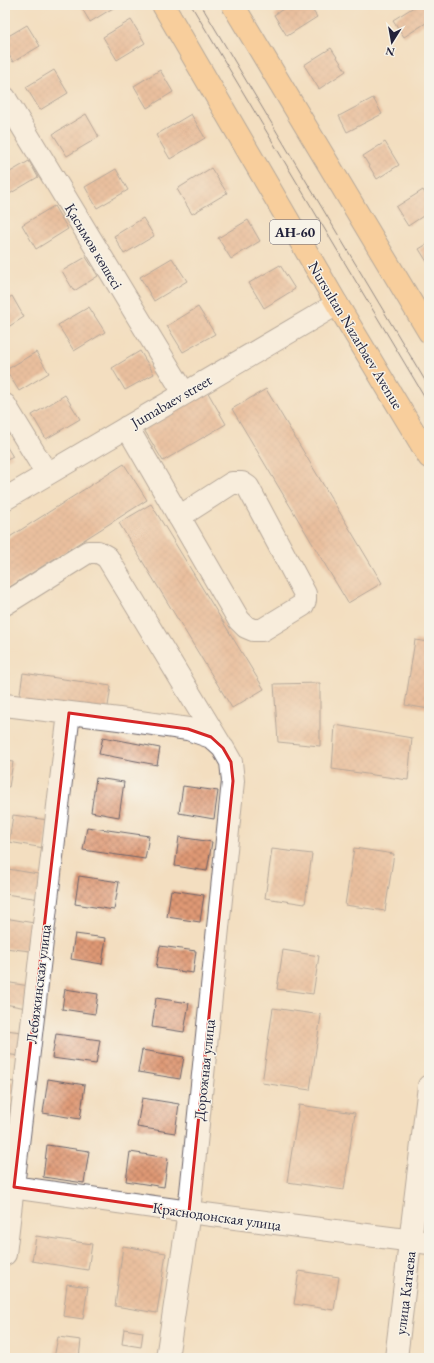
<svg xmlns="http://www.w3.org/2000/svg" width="434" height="1363" viewBox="0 0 434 1363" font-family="'EB Garamond',serif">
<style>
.building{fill:url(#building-cross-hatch)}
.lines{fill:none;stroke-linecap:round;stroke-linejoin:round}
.minor-casing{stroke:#6b646a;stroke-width:24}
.tertiary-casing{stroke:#6b646a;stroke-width:24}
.primary-casing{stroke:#6b646a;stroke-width:24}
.minor{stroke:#fff;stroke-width:22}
.tertiary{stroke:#fff;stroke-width:22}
.primary{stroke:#febb71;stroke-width:22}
.tram{stroke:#22223b;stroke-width:1}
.marked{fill:none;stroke:#d62828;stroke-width:3;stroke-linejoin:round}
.labels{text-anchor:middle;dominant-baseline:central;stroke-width:3;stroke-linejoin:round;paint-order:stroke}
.shield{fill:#f7f3e8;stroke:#62616f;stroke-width:1}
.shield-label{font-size:14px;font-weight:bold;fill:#22223b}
.street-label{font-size:15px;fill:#22223b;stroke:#f7f3e8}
</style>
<defs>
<pattern id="building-cross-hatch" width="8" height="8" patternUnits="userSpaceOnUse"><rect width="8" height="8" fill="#df9974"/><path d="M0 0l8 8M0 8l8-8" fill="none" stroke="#b47c60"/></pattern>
</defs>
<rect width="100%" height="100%" fill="#f7f3e8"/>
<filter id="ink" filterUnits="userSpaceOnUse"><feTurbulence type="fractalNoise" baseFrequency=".025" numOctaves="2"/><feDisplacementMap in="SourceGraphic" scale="8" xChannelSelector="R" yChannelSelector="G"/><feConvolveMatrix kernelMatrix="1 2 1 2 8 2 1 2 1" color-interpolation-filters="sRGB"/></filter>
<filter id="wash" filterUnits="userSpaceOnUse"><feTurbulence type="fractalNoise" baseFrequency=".012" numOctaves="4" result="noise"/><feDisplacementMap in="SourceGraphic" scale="16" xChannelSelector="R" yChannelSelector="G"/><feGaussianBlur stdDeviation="0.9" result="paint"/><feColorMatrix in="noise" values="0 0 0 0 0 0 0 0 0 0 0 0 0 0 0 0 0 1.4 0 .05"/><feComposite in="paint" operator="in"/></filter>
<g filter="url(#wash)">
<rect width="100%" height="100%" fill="#f3dec0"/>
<g id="blocks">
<path class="building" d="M80,5H118L90,22Z
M289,5H309L317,17L287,36L274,15Z
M417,5H424L429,13V21L404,37L393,20Z
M131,20L145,43L117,60L103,37Z
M27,25L40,46L13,62L5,48V38Z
M331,48L346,71L319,89L304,65Z
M54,70L68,93L40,110L26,87Z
M160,70L173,92L147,108L134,86Z
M373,98L382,114L347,132L339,116Z
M86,114L99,137L67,156L53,134Z
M191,114L205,138L170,159L156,135Z
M5,121L10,130L5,133Z
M385,142L399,165L377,179L363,156Z
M29,161L38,177L6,196L5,175Z
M211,168L227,193L192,214L177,189Z
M116,169L128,190L97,208L85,187Z
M423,190L429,200V212L408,226L396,207Z
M54,206L68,229L36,249L22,225Z
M143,218L154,236L124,254L114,236Z
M248,220L260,241L231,259L218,238Z
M429,243V265L419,249Z
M86,257L98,276L74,291L62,271Z
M172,258L187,281L154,301L140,277Z
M280,265L295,289L264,308L249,283Z
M12,296L24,317L5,329V300Z
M89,307L105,332L74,351L58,325Z
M198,307L215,334L183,352L167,326Z
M140,351L154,374L125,390L112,368Z
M36,352L49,373L19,391L6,370Z
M266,389L382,583L348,603L232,409Z
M207,391L226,424L163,461L143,428Z
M65,395L80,419L46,439L32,415Z
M5,444L13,457L5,461Z
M124,464L147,500L5,590V540Z
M151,504L264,689L232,708L119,523Z
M415,640L429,642V709L405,705Z
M5,673H9L6,694H5Z
M23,673L111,686L107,713L19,700Z
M320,683V746L278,742L274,684Z
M335,725L412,738L408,780L332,769Z
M103,737L160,748L157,765L99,754Z
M5,761L13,762L9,787L5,786Z
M96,778L124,782L119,817L91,812Z
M183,786L218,791L214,819L179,813Z
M13,815L48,820L44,848L9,842Z
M87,827L149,836L145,859L83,850Z
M179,837L212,842L207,871L175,866Z
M354,848L394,854L385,911L345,905Z
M272,849L312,854L305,904L265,898Z
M8,869L44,875L40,899L5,894Z
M79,876L119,882L114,910L75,904Z
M171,890L204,895L200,922L167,917Z
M5,918L34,923L30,951L5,948Z
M75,934L106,938L102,964L71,959Z
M160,946L196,951L193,973L156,968Z
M283,950L319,956L313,994L277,989Z
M5,982L29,986L26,1008L5,1004Z
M65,989L98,994L95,1014L62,1009Z
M156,998L189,1003L184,1032L152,1027Z
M273,1008L321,1015L310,1090L262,1083Z
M5,1030L22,1032L19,1056L5,1054Z
M56,1034L100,1040L96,1064L52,1058Z
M142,1050L184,1057L180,1079L138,1072Z
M48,1079L85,1085L80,1119L43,1113Z
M5,1081L15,1082L10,1112H5Z
M142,1098L179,1104L175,1133L137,1127Z
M299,1105L355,1113L344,1190L287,1182Z
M47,1145L89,1151L84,1183L43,1177Z
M130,1152L168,1158L164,1187L126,1181Z
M36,1236L92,1244L88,1270L32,1261Z
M123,1246L166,1253L157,1313L115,1306Z
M299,1271L339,1277L334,1310L294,1304Z
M67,1284L88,1287L83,1319L63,1316Z
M124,1329L143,1332L141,1347L122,1344Z
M58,1337L81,1340L79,1358H54Z"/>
</g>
</g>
<g filter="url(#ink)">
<use href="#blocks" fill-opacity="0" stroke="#6b646a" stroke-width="1"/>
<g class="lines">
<g class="minor-casing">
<path id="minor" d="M5,98L184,393
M5,405L47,474
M127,427L239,620L246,627L253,630H262L303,605L305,600V594L248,487L242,483H232L179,517
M5,499L337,304
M5,604L88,552H98L107,557L220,744
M5,705L119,719L188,729L211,737L223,748L231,762L233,781L189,1212L167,1358
M5,1186L189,1212L429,1243
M5,1254L69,713"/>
</g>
<g class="tertiary-casing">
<path id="tertiary" d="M396,1358L429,1086"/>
</g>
<g class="primary-casing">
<path id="primary" d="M163,5L337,304L429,457
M233,5L429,332"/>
</g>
<use href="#minor" class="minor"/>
<use href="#tertiary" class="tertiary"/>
<use href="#primary" class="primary"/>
<path class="tram" d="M191,5L429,404
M201,5L429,387"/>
</g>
</g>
<path d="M0 0H434V1363H0ZM69,713L188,729L211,737L223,748L231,762L233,781L189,1212L14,1187Z" fill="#f3dec0" fill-opacity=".55" fill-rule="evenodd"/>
<path class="marked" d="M69,713L188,729L211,737L223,748L231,762L233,781L189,1212L14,1187Z"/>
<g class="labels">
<rect class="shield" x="270" y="220" width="50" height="24" rx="3"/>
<g class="shield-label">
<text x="295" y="232">АН-60</text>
</g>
<g class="street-label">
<text transform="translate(94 246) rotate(59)">Қасымов көшесі</text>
<text transform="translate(356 335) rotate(59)">Nursultan Nazarbaev Avenue</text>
<text transform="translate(171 401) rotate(-30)">Jumabaev street</text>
<text transform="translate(38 984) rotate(-83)">Лебяжинская улица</text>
<text transform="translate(204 1070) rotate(-84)">Дорожная улица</text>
<text transform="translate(217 1216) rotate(8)">Краснодонская улица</text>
<text transform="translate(405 1293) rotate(-83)">улица Катаева</text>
</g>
</g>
<rect width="434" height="1363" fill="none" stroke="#f7f3e8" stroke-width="20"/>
<g transform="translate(392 42) rotate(191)" stroke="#f7f3e8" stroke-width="3" paint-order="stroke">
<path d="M0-3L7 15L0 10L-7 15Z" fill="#22223b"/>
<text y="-6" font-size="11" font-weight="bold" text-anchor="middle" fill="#22223b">N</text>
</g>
</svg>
